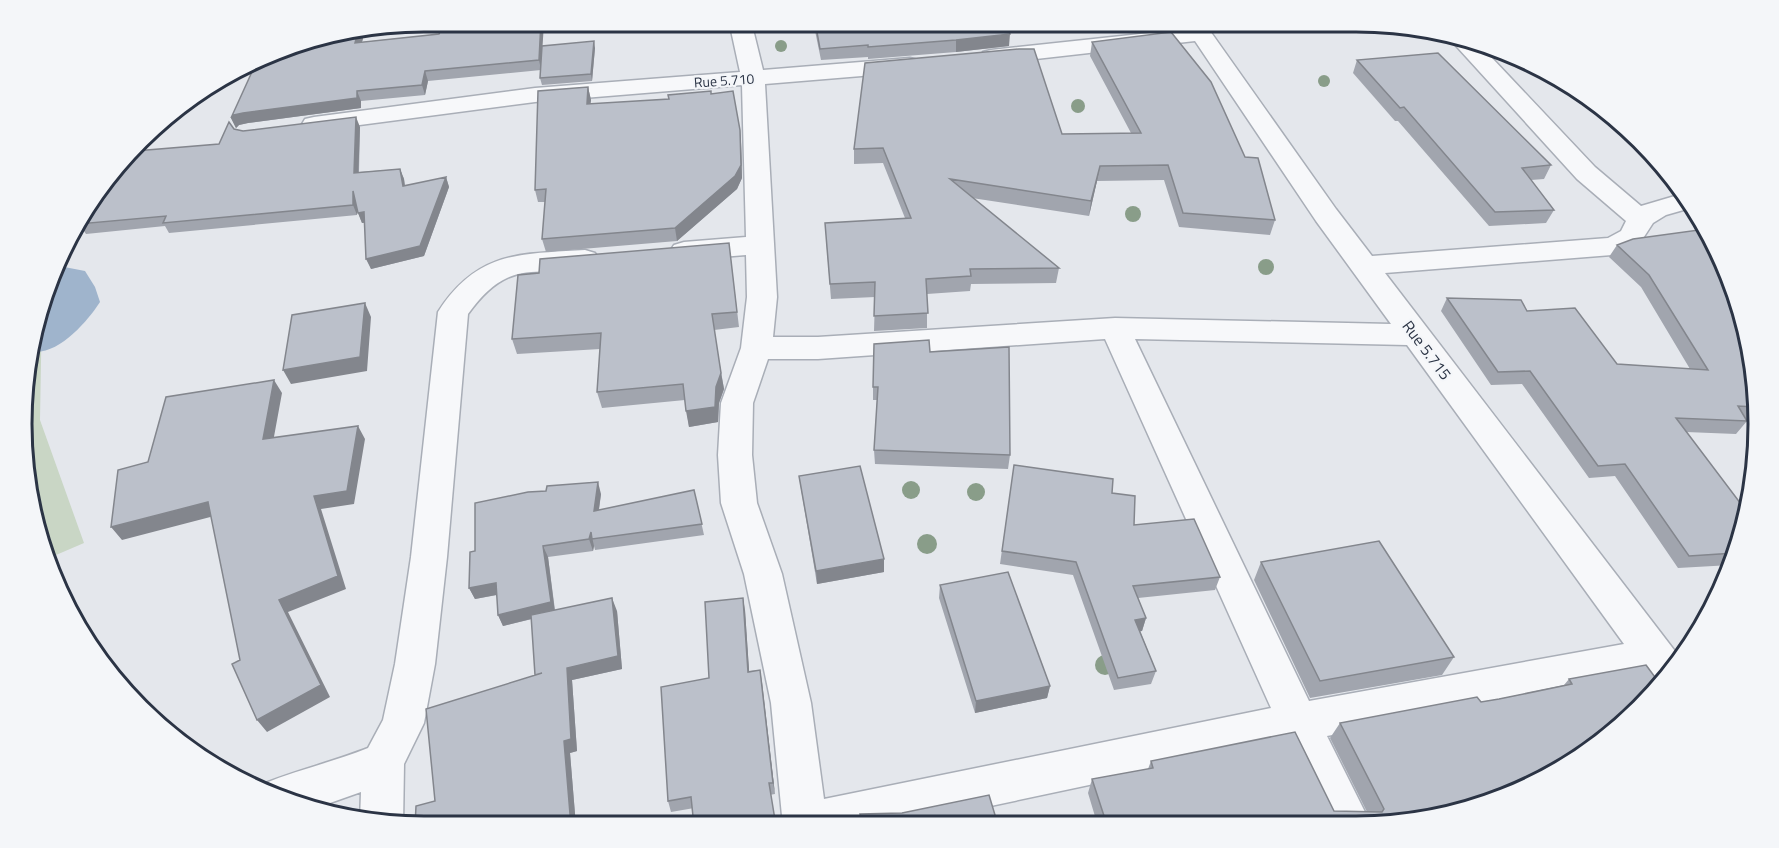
<svg xmlns="http://www.w3.org/2000/svg" width="1779" height="848" viewBox="0 0 1779 848" font-family="'Titillium Web',sans-serif">
<style>
.green{fill:#c9d6c5}
.lines{fill:none;stroke-linecap:round;stroke-linejoin:round}
.river{fill:#9fb4cc;fill-rule:evenodd}
.minor-casing{stroke:#a9aeb7;stroke-width:3}
.minor{fill:#f7f8fa;fill-rule:evenodd}
.tree{fill:#899d89}
.wall{fill:#a1a5ae}
.shaded-wall{fill:#83868d}
.building{fill:#bbc0ca;stroke:#83868d;stroke-width:1.5}
.labels{text-anchor:middle;dominant-baseline:central;stroke-width:4.5;stroke-linejoin:round;paint-order:stroke}
.far-street-label{font-size:14px;fill:#2b3445;stroke:#f4f6f9}
.street-label{font-size:16px;fill:#2b3445;stroke:#f4f6f9}
.rim{fill:none;stroke:#2b3445;stroke-width:3}
</style>
<rect width="100%" height="100%" fill="#e4e7ec"/>
<path class="green" d="M42,303L40,420L84,543L49,558L24,477L29,345Z"/>
<g class="lines">
<path class="river" d="M54,265L85,271L95,287L100,302C87,322 56,358 29,351V345Z"/>
<g class="minor-casing">
<path id="minor" d="M729,21H751L763,70L910,58L918,60L921,65L918,70L910,72L765,84L777,297L773,337H818L1115,318L1391,324L1316,221L1195,41L991,64L983,62L980,57L983,52L991,50L1187,29L1181,21H1203L1336,209L1372,256L1608,238L1621,231L1626,221L1577,179L1448,37L1450,34L1476,41L1595,167L1641,206L1685,193L1694,207L1666,215L1653,223L1640,243L1612,255L1385,273L1681,659L1675,670L1656,688L1646,675L1327,736L1371,824H1326L1287,743L901,825L783,826L771,703L744,574L721,503L718,455L721,403L741,348L747,297L746,255L684,260L674,257L670,251L674,245L684,242L746,237L742,85L535,102L314,131L305,129L302,124L305,119L314,117L535,88L740,72ZM1105,339L1271,708L824,799L811,703L782,574L757,503L752,455L753,403L768,359H818ZM1135,339L1407,345L1624,644L1309,701Z
M585,250L595,253L599,259L595,265C536,281 512,253 468,314L447,557L435,664L424,723L404,764L403,825L360,821L361,792L313,809L260,791L263,784C297,770 333,762 368,748L383,720L395,664L411,557L438,312C477,251 520,254 585,250Z"/>
</g>
<use href="#minor" class="minor"/>
</g>
<g class="tree">
<circle cx="781" cy="46" r="6"/>
<circle cx="1324" cy="81" r="6"/>
<circle cx="1078" cy="106" r="7"/>
<circle cx="1133" cy="214" r="8"/>
<circle cx="1266" cy="267" r="8"/>
<circle cx="911" cy="490" r="9"/>
<circle cx="976" cy="492" r="9"/>
<circle cx="927" cy="544" r="10"/>
<circle cx="1105" cy="665" r="10"/>
</g>
<path class="wall" d="M457,21H543L542,46L595,48L592,81L542,85L540,78L541,70L428,81L425,95L361,101V108L248,123L239,125L236,128L231,118L294,43L365,31L362,42L439,34Z
M813,21H1003L1009,46L956,52L868,59V57L821,60Z
M1261,21H1296L1263,24Z
M1092,42L1245,157L1275,220L1270,235L1179,227L1164,180L1097,181L1089,216L972,198L1059,268L1056,283L971,284L970,291L927,294V328L874,331L875,297L831,299L826,238L905,218L883,163L854,164V149L1062,134L1131,133L1090,56Z
M1357,60L1551,165L1544,179L1531,180L1554,210L1546,223L1489,226L1398,121H1395L1353,73Z
M588,87L591,100L590,104L669,99L741,142L742,178L737,189L677,241L546,252L542,239L545,202H538L535,190Z
M360,127L359,172L400,169L404,179L405,186L446,177L449,187L424,256L371,269L364,223H362L357,210V215L169,233L165,226L86,234L79,224L88,206L87,204L89,200L219,144L234,129L243,131Z
M1699,217L1727,270L1750,346L1758,421L1746,420L1747,421L1736,434L1686,432L1747,512L1731,565L1678,568L1615,476L1589,478L1522,384L1491,385L1441,311L1447,298L1527,311L1617,364L1690,369L1641,287L1609,257L1617,245L1696,231L1693,226Z
M729,243L739,327L714,330L724,389L719,403L718,422L689,427L685,400L602,408L597,392L600,349L517,354L512,339L539,273Z
M930,352L1010,455L1008,469L875,464L874,450L877,400H873V387Z
M1014,465L1112,493L1134,525L1220,577L1215,590L1138,598L1146,618L1142,631H1140L1156,671L1151,684L1114,690L1073,575L1000,564Z
M799,476L884,559V572L817,584L801,489Z
M694,490L704,535L595,550L594,546L593,551L548,557L555,610L617,611L622,669L572,680L577,751L570,753L576,826L424,827L435,801L535,675L532,619L503,626L498,615L497,595L475,599L469,588L475,551L601,494L599,510Z
M1261,562L1454,657L1442,675L1310,698L1254,580Z
M940,585L1050,686L1047,698L975,713L939,598Z
M745,610L749,671L760,670L775,794L671,812L668,801L709,678Z
M1569,679L1660,684L1408,824L1097,823L1088,793L1092,779L1148,769L1151,761L1334,811L1367,812L1330,738L1340,723L1499,699L1564,685Z"/>
<path class="shaded-wall" d="M541,21H543L544,23L541,70L539,60Z
M365,31L359,53L355,43L358,32Z
M1010,34L1009,46L956,52V40Z
M594,41L595,48L592,81L591,74Z
M425,71L428,81L425,95L422,85Z
M588,87L591,100L589,117L587,104Z
M357,91L361,101V108L248,123L239,125L236,128L231,118L234,115L243,113Z
M356,117L360,127L358,183L354,173Z
M740,130L741,142L742,178L737,189L677,241L675,228Z
M1100,166L1097,181L1089,216L1091,201Z
M400,169L404,179L406,196L403,186Z
M446,177L449,187L424,256L371,269L366,259Z
M353,191L358,201L357,215L353,205Z
M364,212L368,222L362,223L358,213Z
M365,303L371,317L367,371L291,384L283,370Z
M721,373L724,389L719,403L718,422L689,427L686,411L716,387Z
M274,380L282,393L271,453L263,439Z
M358,426L365,439L354,504L321,509L346,589L288,612L330,697L267,732L257,720L279,600L314,496Z
M598,482L601,494L597,522L594,511Z
M208,502L218,515L122,540L111,527Z
M591,532L594,546L593,551L589,539Z
M543,546L548,557L555,613L503,626L498,615Z
M884,559V572L817,584L816,571Z
M496,583L501,594L475,599L469,588Z
M612,598L617,611L622,669L572,680L577,751L570,753L576,826H571L564,741L567,668Z
M743,598L745,610L750,684L748,672Z
M1146,618L1142,631L1131,633L1135,620Z
M760,670L762,682L775,794L773,783Z
M1050,686L1047,698L975,713L976,701Z"/>
<path class="building" d="M457,21H541L539,60L425,71L422,85L357,91V98L243,113L234,115L231,118L256,63L294,43L358,32L355,43L439,34L444,22Z
M815,21H1003L1010,34L956,40L868,47V45L820,49Z
M1171,32L1211,82L1245,157L1258,158L1275,220L1183,213L1168,165L1100,166L1091,201L950,179L1059,268L970,269L971,276L926,279L928,313L874,316L875,282L830,284L825,223L911,218L883,148L854,149L865,63L1019,49H1034L1062,134L1141,133L1092,42Z
M594,41L591,74L540,78L542,46Z
M1438,53L1551,165L1522,168L1554,210L1495,212L1404,107L1400,108L1357,60Z
M588,87L587,104L669,99L668,95L711,91V94L733,91L740,130L741,165L735,176L675,228L542,239L546,189L535,190L538,91Z
M356,117L354,173L400,169L403,186L446,177L420,246L366,259L364,212L358,213L353,191V205L163,223L166,216L79,224L90,203H87L89,200L135,151L219,144L229,122L234,129L243,131Z
M1706,229L1727,270L1744,325H1740L1748,338L1750,346L1756,407L1738,406L1747,421L1676,418L1747,512L1735,553L1689,556L1625,464L1598,466L1530,371L1498,372L1447,298L1521,300L1527,311L1575,308L1617,364L1708,370L1649,275L1617,245L1633,239Z
M729,243L737,312L712,314L721,373L716,387L715,407L686,411L683,384L597,392L601,333L512,339L518,275L539,273L540,259Z
M365,303L360,357L283,370L292,315Z
M929,340L930,352L1009,347L1010,455L874,450L878,387H873L874,344Z
M274,380L263,439L358,426L347,491L314,496L338,576L279,600L321,685L257,720L232,664L240,660L208,502L111,527L118,470L148,462L166,397Z
M1014,465L1113,479L1112,493L1135,496L1134,525L1194,519L1220,577L1133,586L1146,618L1135,620L1156,671L1118,678L1076,562L1002,551Z
M860,466L884,559L816,571L799,476Z
M598,482L594,511L694,490L702,524L592,539L591,532L589,539L543,546L551,602L498,615L496,583L469,588L470,552L475,551V503L528,492L546,491L547,486Z
M1379,541L1454,657L1320,681L1261,562Z
M1008,572L1050,686L976,701L940,585Z
M612,598L618,656L567,668L571,739L564,741L571,826L424,827L415,826L416,806L435,801L426,709L542,673L535,675L531,615Z
M743,598L748,672L760,670L773,783H769L776,826H694L691,797L668,801L661,687L709,678L705,602Z
M1646,665L1660,684L1600,744L1509,796L1408,824L1089,825L1106,822L1092,779L1153,768L1151,761L1295,732L1334,811L1382,812L1384,809L1340,723L1477,697L1481,702L1499,699L1572,684L1569,679Z
M989,795L998,825H863L860,814L902,813Z"/>
<g class="labels">
<g class="far-street-label">
<text transform="translate(724 80) rotate(-4)">Rue 5.710</text>
</g>
<g class="street-label">
<text transform="translate(1427 350) rotate(53)">Rue 5.715</text>
</g>
</g>
<path d="M0 0H1779V848H0ZM424 32H1356A392 392 0 0 1 1748 424V424A392 392 0 0 1 1356 816H424A392 392 0 0 1 32 424V424A392 392 0 0 1 424 32Z" fill="#f4f6f9" fill-rule="evenodd"/>
<path class="rim" d="M424 32H1356A392 392 0 0 1 1748 424V424A392 392 0 0 1 1356 816H424A392 392 0 0 1 32 424V424A392 392 0 0 1 424 32Z"/>
</svg>
